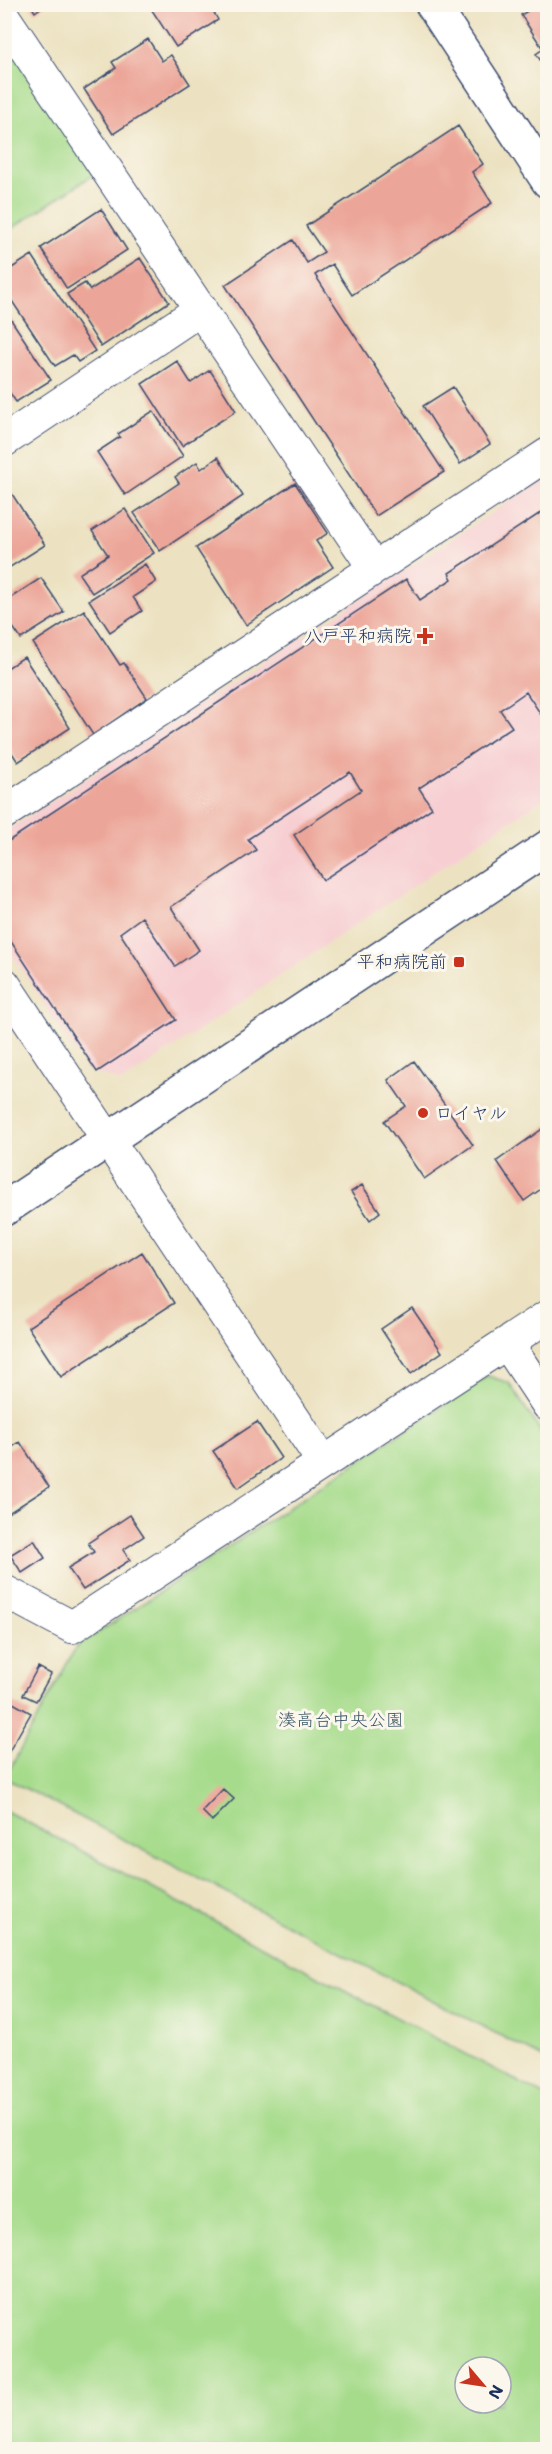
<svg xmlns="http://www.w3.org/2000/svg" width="552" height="2454" viewBox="0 0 552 2454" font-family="'Shantell Sans','Klee One',sans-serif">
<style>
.built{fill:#f7cfd3}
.green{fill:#a6db8b;stroke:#608574;stroke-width:1.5;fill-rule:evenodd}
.building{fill:#eca699}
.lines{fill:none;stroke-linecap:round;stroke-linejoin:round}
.minor-casing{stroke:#3a4a6d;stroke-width:34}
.tertiary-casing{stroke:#3a4a6d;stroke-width:36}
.minor{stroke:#fff;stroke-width:32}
.tertiary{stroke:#fff;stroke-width:33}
.poi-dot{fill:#c8321e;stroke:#fbf7ec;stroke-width:2}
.labels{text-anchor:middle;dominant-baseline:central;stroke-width:6;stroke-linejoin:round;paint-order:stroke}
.poi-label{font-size:18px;fill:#1b2f5e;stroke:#fbf7ec;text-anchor:end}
.park-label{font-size:18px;fill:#3e5a69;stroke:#fbf7ec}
</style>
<rect width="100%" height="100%" fill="#fbf7ec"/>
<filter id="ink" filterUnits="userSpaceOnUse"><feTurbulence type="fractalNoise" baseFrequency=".0167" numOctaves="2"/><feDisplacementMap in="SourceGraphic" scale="12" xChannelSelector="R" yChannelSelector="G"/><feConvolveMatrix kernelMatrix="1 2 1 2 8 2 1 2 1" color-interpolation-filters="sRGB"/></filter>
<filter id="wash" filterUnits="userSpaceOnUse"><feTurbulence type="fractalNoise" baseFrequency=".008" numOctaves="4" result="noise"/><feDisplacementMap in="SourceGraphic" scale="24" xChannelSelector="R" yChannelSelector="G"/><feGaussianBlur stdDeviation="1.35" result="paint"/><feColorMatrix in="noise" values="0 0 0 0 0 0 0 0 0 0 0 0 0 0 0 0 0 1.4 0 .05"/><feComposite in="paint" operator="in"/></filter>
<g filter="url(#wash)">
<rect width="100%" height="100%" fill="#ece2c1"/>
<path class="built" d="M547,477V796L122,1082L87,1070L5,944V832Z"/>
<path class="green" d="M4,17L105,167L5,233H4Z
M488,1376L509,1383L547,1441V2060L5,1778L76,1647Z
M4,1810L547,2097V2449H5ZM465,2367H501V2403H465Z"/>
<g id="blocks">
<path class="building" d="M30,4H46L35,12Z
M148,4H209L218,20L176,47Z
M537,5H548V71L536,54L543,49L521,15Z
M148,39L162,61L171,55L190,84L113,134L84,89L116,68L112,62Z
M458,126L483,164L472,172L492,203L352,295L332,264L315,275L444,472L376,516L225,285L293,240L307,263L324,252L306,226Z
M101,209L127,250L67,289L41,248Z
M32,255L95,351L78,362L73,355L55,366L4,289V273Z
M140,258L169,302L101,347L67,294L85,283L90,290Z
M4,309L51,380L16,402L4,384Z
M177,361L191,383L210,370L236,411L182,446L142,384Z
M453,387L490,444L460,464L423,406Z
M153,411L183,456L125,495L97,452L120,437L118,434Z
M218,457L243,496L160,551L134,513L179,483L175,477L197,462L201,469Z
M295,483L328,533L316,541L333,567L246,625L196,548Z
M12,494L45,545L4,571V499Z
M548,508V725L526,692L500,710L512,727L419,788L432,808L323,880L294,835L361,790L350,772L248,839L256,850L171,907L199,950L175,966L142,917L120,933L176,1020L97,1072L4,931V844L406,579L420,600L452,579L449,573Z
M125,509L154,553L92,593L79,574L108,555L92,531Z
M145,564L156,582L133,597L142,611L110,632L89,600Z
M41,578L64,612L21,639L4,614V602Z
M84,610L120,665L124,663L147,698L93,735L33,643Z
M24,657L70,728L18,762L4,741V670Z
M414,1061L473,1145L424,1179L384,1121L406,1106L388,1080Z
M548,1125V1184L524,1201L497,1161Z
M362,1185L380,1212L370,1220L351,1192Z
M142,1252L174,1303L61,1377L28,1327Z
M412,1308L442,1352L411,1374L381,1329Z
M257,1422L281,1458L238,1488L213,1451Z
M20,1442L49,1487L4,1516V1452Z
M130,1515L144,1536L123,1550L130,1560L83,1590L68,1568L94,1552L88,1543Z
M34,1540L45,1558L22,1573L10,1555Z
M38,1667L51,1674L36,1701L23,1695Z
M4,1698L31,1713L4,1760Z
M223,1789L234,1799L212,1821L202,1811Z"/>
</g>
</g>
<g filter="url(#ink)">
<use href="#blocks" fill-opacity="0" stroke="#3a4a6d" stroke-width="1.5"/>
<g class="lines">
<g class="minor-casing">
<path id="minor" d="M4,17L374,568
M4,441L201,309
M4,813L548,454
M4,984L323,1462
M507,1343L548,1405
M4,1591L72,1627L548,1316"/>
</g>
<g class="tertiary-casing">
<path id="tertiary" d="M432,4L548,181
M4,1209L548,847"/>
</g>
<use href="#minor" class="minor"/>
<use href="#tertiary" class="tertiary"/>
</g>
</g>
<g class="poi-dot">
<path d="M422 627h6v6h6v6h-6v6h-6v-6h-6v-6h6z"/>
<rect x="453" y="956" width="12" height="12" rx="3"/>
<circle cx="423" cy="1113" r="6"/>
</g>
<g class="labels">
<g class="poi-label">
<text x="412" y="636">八戸平和病院</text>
<text x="447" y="962">平和病院前</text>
<text x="435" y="1113" text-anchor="start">ロイヤル</text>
</g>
<g class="park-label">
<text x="341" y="1720">湊高台中央公園</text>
</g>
</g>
<rect width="552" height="2454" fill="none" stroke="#fbf7ec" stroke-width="24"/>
<g transform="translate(483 2385) rotate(119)"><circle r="28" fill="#fbf7ec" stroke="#a1a7b3" stroke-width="1.5"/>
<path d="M0-4.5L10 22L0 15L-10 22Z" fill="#c8321e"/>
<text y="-9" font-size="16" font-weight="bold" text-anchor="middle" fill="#1b2f5e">N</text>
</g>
</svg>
